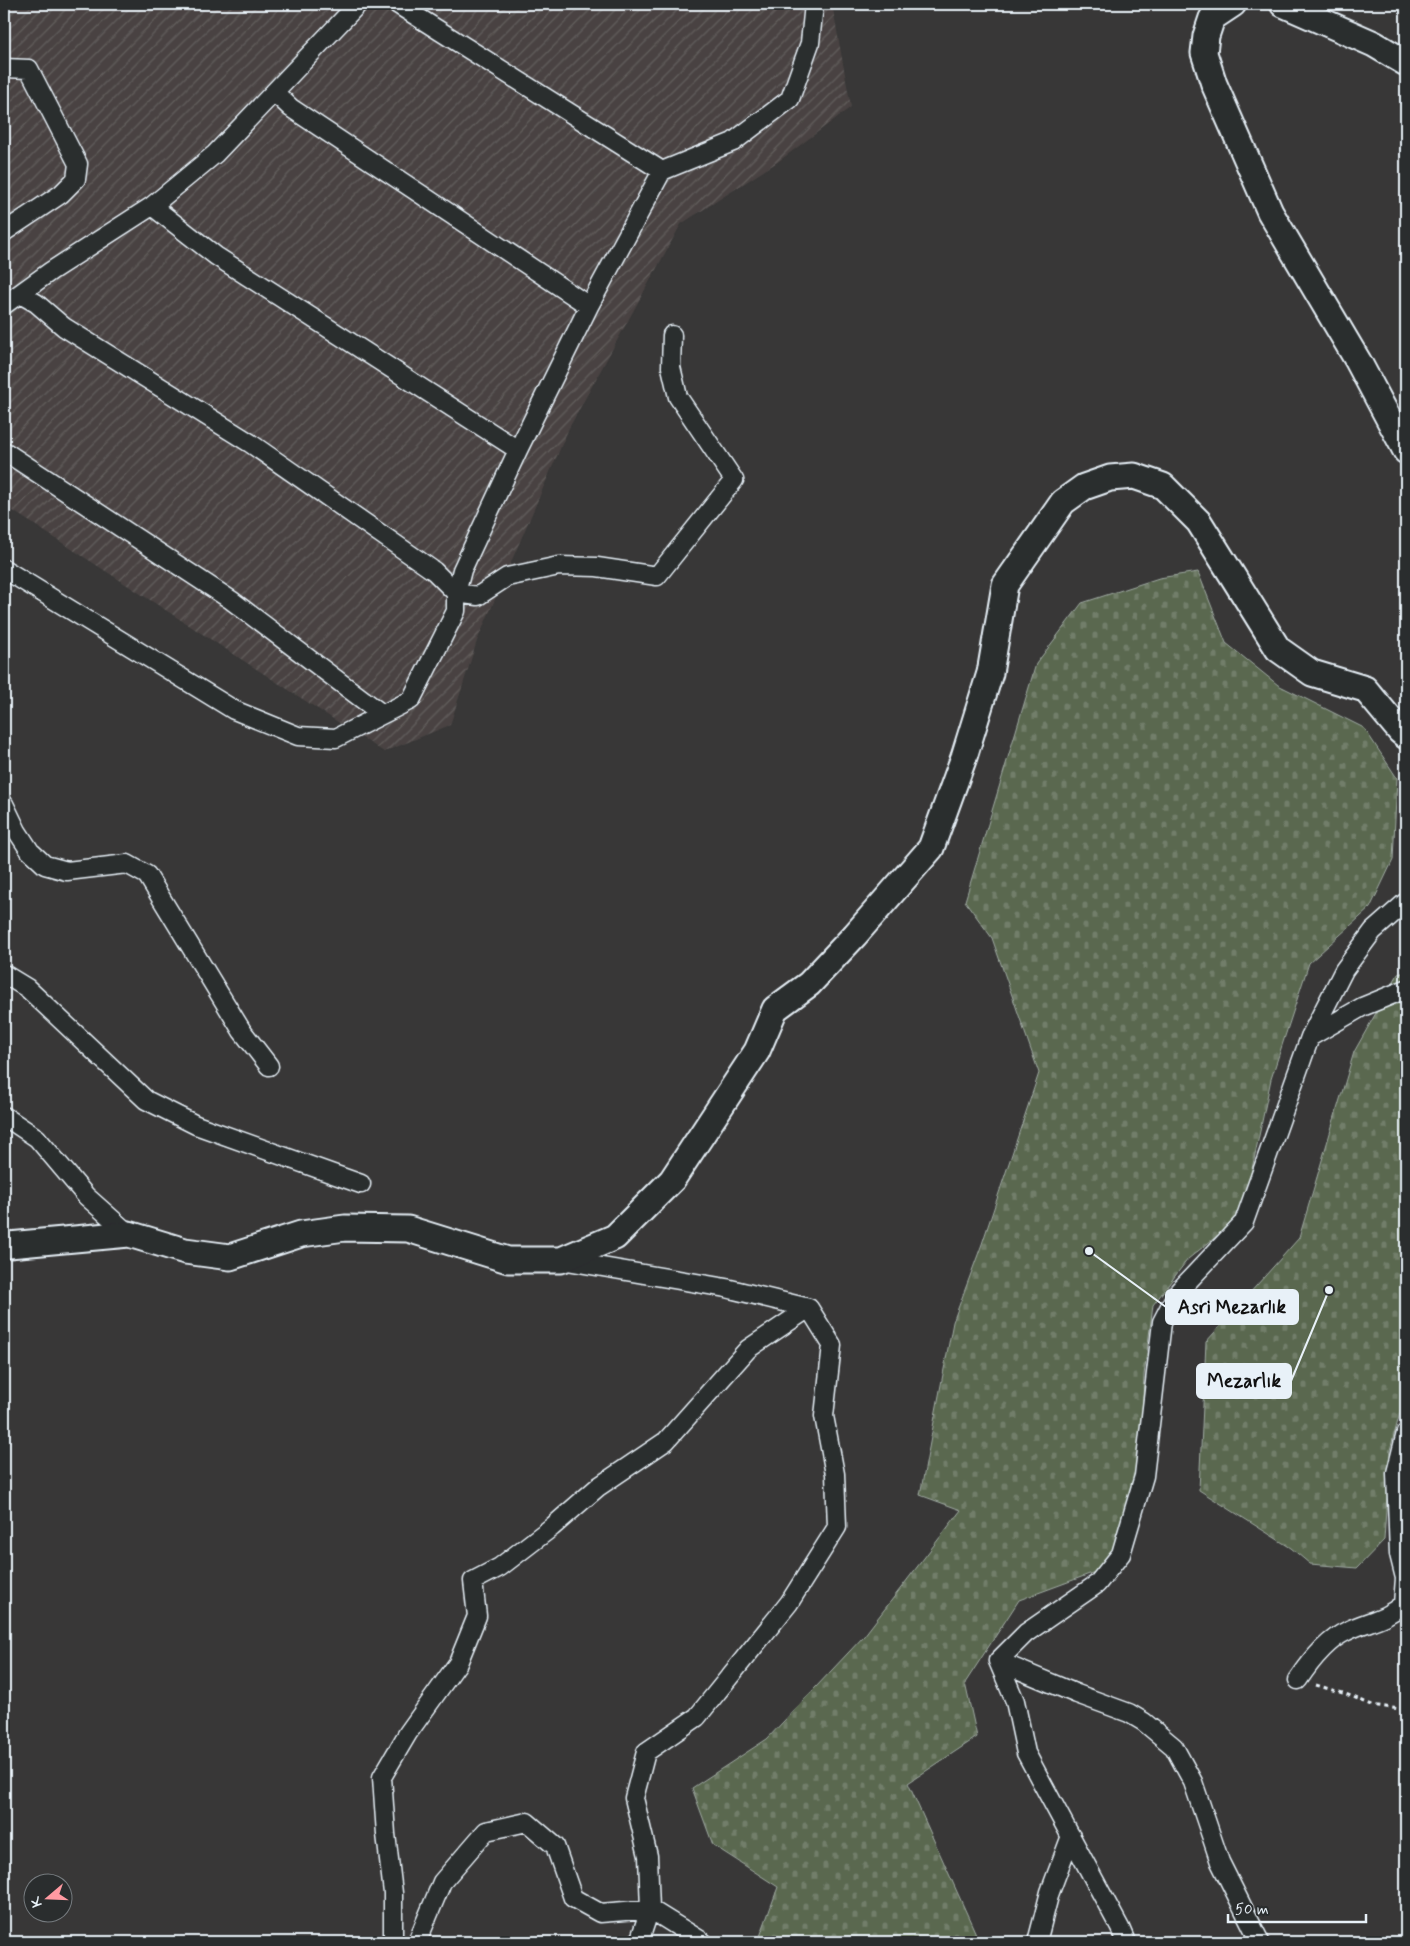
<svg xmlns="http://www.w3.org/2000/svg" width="1410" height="1946" viewBox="0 0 1410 1946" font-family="Mynerve,sans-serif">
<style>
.industrial{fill:url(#industrial-furrows)}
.cemetery{fill:url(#cemetery-stones);stroke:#a1aca4}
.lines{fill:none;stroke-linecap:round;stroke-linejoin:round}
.street-casing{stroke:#e8f1f8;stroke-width:21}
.secondary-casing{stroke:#e8f1f8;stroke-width:29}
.path{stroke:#e8f1f8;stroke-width:3;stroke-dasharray:4 4;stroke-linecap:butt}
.street{stroke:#2a2d2e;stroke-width:18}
.secondary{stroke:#2a2d2e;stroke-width:25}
.leader{fill:none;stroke:#e8f1f8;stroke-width:2}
.callout-dot{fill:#e8f1f8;stroke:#2a2d2e;stroke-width:2}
.callout{fill:#e8f1f8;stroke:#e8f1f8;stroke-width:2}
.callout-label{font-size:19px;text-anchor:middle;font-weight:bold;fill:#111}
</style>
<defs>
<pattern id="industrial-furrows" width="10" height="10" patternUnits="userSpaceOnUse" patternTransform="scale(1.25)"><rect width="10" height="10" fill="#494342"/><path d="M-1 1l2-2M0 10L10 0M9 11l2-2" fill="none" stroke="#635f5e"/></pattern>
<pattern id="cemetery-stones" width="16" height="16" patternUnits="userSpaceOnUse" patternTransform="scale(1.25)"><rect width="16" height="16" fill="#5a6850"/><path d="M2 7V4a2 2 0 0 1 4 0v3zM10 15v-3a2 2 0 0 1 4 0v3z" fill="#727e6a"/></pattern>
</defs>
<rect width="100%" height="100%" fill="#383737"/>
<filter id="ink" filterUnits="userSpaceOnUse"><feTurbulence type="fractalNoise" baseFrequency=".02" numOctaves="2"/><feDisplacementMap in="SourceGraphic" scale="10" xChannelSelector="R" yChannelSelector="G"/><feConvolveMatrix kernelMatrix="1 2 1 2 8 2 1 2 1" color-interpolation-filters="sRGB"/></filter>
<g filter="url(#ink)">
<path class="industrial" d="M4,4H832L851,107L779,161L681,224L569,428L477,641L450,725L384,752L4,505Z"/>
<path class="cemetery" d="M1198,572L1226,643L1278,685L1364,728L1397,778L1393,860L1370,908L1309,963L1271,1079L1242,1216L1188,1259L1153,1305L1144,1375L1140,1476L1118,1543L1095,1572L1019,1600L965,1683L977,1737L908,1783L976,1934L968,1942H758L778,1887L713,1845L692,1788L767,1739L864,1636L961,1510L920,1495L953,1322L982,1244L1039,1073L992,938L965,901L1036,664L1082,603L1159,578Z
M1406,972V1391L1390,1450L1384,1540L1357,1568L1310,1564L1291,1548L1199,1490L1206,1342L1299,1238L1354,1052L1398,974Z"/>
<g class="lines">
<g class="street-casing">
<path id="street" d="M397,4L662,171
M4,68L29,69L78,164L76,179L61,194L4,232
M274,92L291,108L589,306
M152,206L216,256L518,450
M20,294L36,303L64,327L250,443L434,571L456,593L478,596L507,577L559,566L597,567L657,576L734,480L678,397L671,367L672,335
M4,305L51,271L152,206L215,154L358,4
M4,451L231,600L382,714
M4,569L234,710L298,736L336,738L411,700L456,611V593L462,570L518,450L589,306L662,171L733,142L790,99L810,43L814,4
M4,804L17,831L30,851L45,865L67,871L127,864L147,875L242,1031L269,1066
M4,974L27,988L146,1100L196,1125L361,1184
M1310,1037L1362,1007L1406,989
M4,1116L37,1138L86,1196L129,1234
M561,1260L726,1288L809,1308L832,1345L824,1416L835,1474L837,1527L789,1603L697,1717L646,1752L634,1798L648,1856L650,1909L639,1942
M998,1661L1077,1694L1129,1713L1144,1722L1174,1747L1193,1782L1220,1862L1260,1942
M1298,1680C1310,1662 1327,1640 1347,1631C1369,1620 1383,1621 1403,1604L1405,1578L1399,1554L1396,1473L1406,1433
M393,1942V1893L386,1834L382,1777L408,1733L458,1663L477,1616L473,1581L500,1567L552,1527L598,1487L666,1441L748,1349L809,1308
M417,1942L442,1882L486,1831L527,1822L555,1846L573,1898L600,1913L650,1909L703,1942
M1037,1942L1050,1892L1071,1836
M1126,1942L1120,1928L1026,1753L1015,1701L998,1661L1026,1633L1097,1584L1121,1554L1144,1476L1162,1322L1177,1293L1244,1222L1310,1037L1344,970L1373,931L1406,902"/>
</g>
<g class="secondary-casing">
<path id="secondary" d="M1233,4L1212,18L1206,36L1204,53L1214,84L1270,212L1358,361L1406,451
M1283,4L1374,44L1406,63
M4,1243L9,1245L129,1234L185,1251L230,1257L301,1234L345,1228L408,1229L508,1260H561L615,1237L672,1180L757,1051L775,1009L809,984L855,935L931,848L964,757L990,673L1005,585L1063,502L1084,487L1110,478L1134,476L1163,486L1199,522L1278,649L1312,673L1365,689L1400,731L1406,736"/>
</g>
<path class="path" d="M1316,1685L1346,1694L1372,1705L1406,1710"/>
<use href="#street" class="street"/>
<use href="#secondary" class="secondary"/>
</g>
</g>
<path class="leader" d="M1089 1251L1166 1307M1329 1290L1291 1381"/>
<g class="callout-dot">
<circle cx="1089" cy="1251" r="5"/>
<circle cx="1329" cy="1290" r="5"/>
</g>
<g class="callout">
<rect x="1166" y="1290" width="132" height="34" rx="5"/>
<rect x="1197" y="1364" width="94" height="34" rx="5"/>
</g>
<g class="callout-label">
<text x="1232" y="1313">Asri Mezarlık</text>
<text x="1244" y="1387">Mezarlık</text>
</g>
<rect width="1410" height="1946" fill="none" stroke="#2a2d2e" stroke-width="20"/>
<rect x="10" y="10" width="1390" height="1926" fill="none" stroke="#e8f1f8" stroke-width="2" filter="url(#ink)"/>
<g transform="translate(48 1898) rotate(251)"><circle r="24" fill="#2a2d2e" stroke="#767b7f"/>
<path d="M0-4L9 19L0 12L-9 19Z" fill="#ff9aa2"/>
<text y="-8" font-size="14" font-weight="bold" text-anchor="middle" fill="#e8f1f8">K</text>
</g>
<path d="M1228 1914v8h138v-8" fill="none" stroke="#e8f1f8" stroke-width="2.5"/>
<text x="1235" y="1914" font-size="15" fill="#e8f1f8" stroke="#2a2d2e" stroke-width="4" paint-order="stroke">50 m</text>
</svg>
